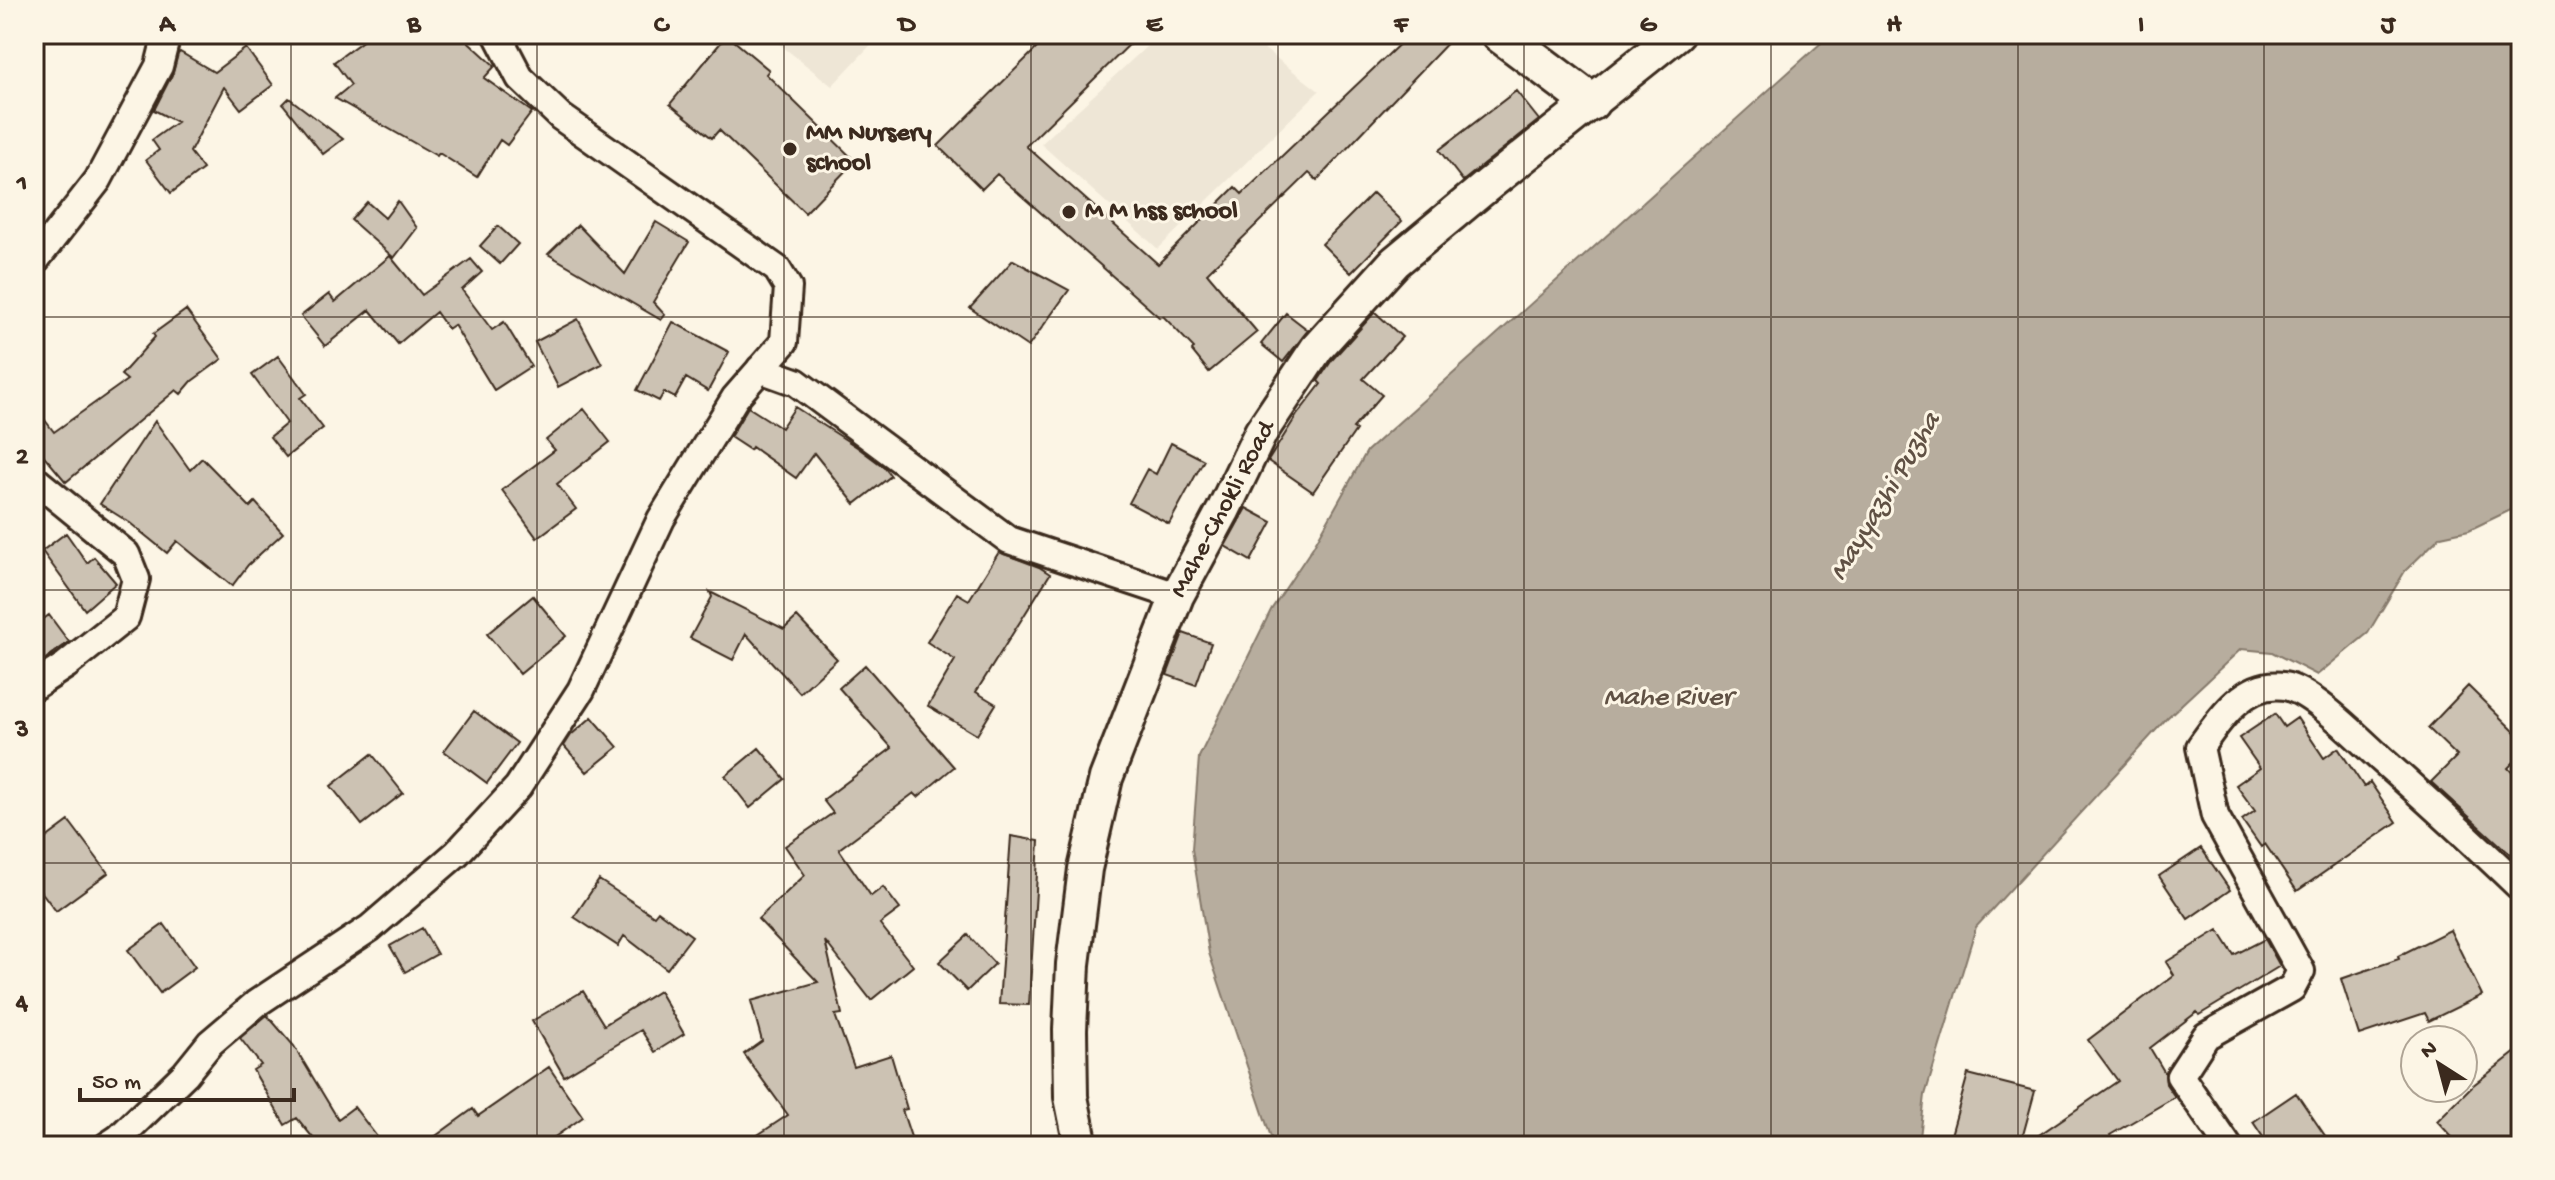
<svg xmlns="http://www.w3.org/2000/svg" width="2555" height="1180" viewBox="0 0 2555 1180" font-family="'Gochi Hand',sans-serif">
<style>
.built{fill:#eee6d6}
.water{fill:#b7ad9e;stroke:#85796b;stroke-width:2}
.building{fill:#ccc2b3;stroke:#3b2a1e;stroke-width:2}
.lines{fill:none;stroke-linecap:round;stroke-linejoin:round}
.minor-casing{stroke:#3b2a1e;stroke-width:32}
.tertiary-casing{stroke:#3b2a1e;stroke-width:38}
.secondary-casing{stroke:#3b2a1e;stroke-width:42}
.minor{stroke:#fcf5e5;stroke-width:26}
.tertiary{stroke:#fcf5e5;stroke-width:32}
.secondary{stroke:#fcf5e5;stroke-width:36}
.grid{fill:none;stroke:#3b2a1e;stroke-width:2;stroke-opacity:0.55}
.poi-dot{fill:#3b2a1e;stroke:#fcf5e5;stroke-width:3}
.labels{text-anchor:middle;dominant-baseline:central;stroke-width:6;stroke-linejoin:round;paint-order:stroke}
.poi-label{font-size:26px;font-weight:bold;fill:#3b2a1e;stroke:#fcf5e5;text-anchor:start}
.street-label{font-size:26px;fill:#3b2a1e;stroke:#fcf5e5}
.water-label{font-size:28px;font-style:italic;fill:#605144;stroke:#fcf5e5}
.neatline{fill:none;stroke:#3b2a1e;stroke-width:3}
.grid-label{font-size:26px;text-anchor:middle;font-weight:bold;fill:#3b2a1e}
</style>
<rect width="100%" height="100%" fill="#fcf5e5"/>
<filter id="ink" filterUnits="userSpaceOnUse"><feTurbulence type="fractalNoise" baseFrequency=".0125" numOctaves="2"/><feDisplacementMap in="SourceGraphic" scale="16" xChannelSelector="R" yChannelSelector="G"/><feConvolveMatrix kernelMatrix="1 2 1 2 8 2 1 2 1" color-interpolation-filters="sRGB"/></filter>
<g filter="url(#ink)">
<path class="built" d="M767,34H878L880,35L832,86Z
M1160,34H1245L1319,91L1158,249L1041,144Z"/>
<path class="water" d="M1831,34H2521V505L2469,530L2441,536L2405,571L2368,633L2317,675L2272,652L2241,649L2167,718L1976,927L1925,1095L1919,1146H1274L1209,953L1192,849L1199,757L1271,610L1313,547L1367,451Z"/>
<path class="building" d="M372,34H460L495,66L484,78L532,112L507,145L500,140L477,177L439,153L437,156L335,98L351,85L334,62Z
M1051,34H1140L1026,146L1158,264L1235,187L1242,194L1410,34H1456L1317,180L1309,173L1207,273L1257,332L1209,372L1192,351L1194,348L1163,316L1160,318L997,174L982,189L938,146Z
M727,35L769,70L766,74L855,161L805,213L719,130L712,138L670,104Z
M246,48L273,85L241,109L224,87L190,152L203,169L171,193L146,160L159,150L152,140L177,122L154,110L173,73L178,54L180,52L214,72Z
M1516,91L1539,120L1463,181L1439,150Z
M289,98L343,139L323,154L283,104Z
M1373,193L1402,221L1351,273L1322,244Z
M398,201L417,228L394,258L351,220L367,202L385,218Z
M656,222L689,242L653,302L665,315L661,320L548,254L578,225L625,274Z
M498,226L518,244L500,264L480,246Z
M390,256L422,295L471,259L482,272L462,290L492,330L504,322L531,366L494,390L454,325L448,329L436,312L398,344L370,310L325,346L301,316L329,294L335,302Z
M1013,260L1069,290L1028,347L970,308Z
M186,310L222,359L192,381L181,394L176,390L66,482L34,444V406L54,432L127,380L121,375L155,337L153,334Z
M1375,312L1402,337L1363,379L1382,395L1353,428L1356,430L1313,492L1268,461L1297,415L1321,384L1318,381L1332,360Z
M1286,313L1308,330L1283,362L1261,344Z
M578,319L602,364L558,387L535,342Z
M673,322L729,352L708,391L686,378L675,398L664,392L659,401L637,390Z
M278,356L306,394L300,398L323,428L286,457L270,437L287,423L252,375Z
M748,407L781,428L795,407L857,447L884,467L891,476L855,504L814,453L796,478L752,447L750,450L730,437Z
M584,409L610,442L557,484L576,509L537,538L502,490L555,450L546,440Z
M155,421L190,470L202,458L250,507L255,502L283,533L248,565L232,586L177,541L167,553L130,523L100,504Z
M1171,443L1204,460L1169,524L1129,503L1147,469L1156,474Z
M1246,508L1272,522L1251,561L1225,546Z
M66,533L87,563L94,557L116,583L85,610L42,551Z
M999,552L1039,567L1050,574L976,692L996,704L977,735L928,706L955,660L927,642L957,593L969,600Z
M710,592L784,629L797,617L837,659L800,693L746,634L733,660L690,638L712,597Z
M533,596L566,636L520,674L487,634Z
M49,615L69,642L34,667V626Z
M1183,633L1211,643L1196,685L1167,675Z
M865,665L954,767L918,797L914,793L839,849L871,896L883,887L900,909L880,924L913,966L871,1000L825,941L842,1014L835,1015L854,1067L891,1055L907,1109L902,1110L914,1146H741L788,1115L744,1054L762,1041L751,1001L818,982L758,919L805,875L785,846L833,813L823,800L892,748L839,688Z
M2468,686L2521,738V755L2508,768L2521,782V864L2431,782L2457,756L2428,728Z
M474,711L517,743L487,783L444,751Z
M2275,714L2284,727L2297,718L2324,758L2338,748L2364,787L2370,782L2397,822L2297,891L2265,844L2261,847L2242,820L2255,811L2236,785L2260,768L2239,738Z
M592,717L618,747L587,772L564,746L571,735Z
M759,748L785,779L750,808L725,776Z
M372,754L403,793L362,825L331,786Z
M69,821L108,873L56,911L34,882V847Z
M1011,836L1039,841L1029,1005L999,1004Z
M2201,848L2230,890L2188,919L2159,876Z
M599,880L654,916L658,911L692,936L667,969L624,936L618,946L574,917Z
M164,924L195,967L160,993L128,950Z
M422,928L437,954L405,972L390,946Z
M2218,930L2234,955L2265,939L2280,966L2199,1015L2197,1012L2150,1048L2165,1073L2166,1084L2175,1097L2110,1135L2117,1146H2023L2118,1081L2088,1040L2174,975L2166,962Z
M2450,930L2482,995L2429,1021L2425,1013L2359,1035L2341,979L2399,959L2398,956Z
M968,935L995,964L967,991L939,962Z
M583,991L604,1025L659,991L684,1034L655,1052L641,1030L564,1076L532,1021Z
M267,1015L294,1046L338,1119L354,1107L384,1146H304L314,1139L297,1118L285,1125L253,1070L261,1065L240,1038Z
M2521,1048V1146H2460L2437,1121L2472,1086Z
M549,1067L583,1117L542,1146H422L473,1109L478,1116Z
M1968,1074L2035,1091L2020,1146H1948Z
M2296,1093L2332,1146H2269L2253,1122Z"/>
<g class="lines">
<g class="minor-casing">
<path id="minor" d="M34,262L98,180L159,66L167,34
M760,369L796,382L1009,540L1177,596
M34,479L126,554L136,579L126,617L66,665L34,686
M107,1146L119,1138L185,1074L210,1043L257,1003L370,928L457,853L518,787L581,690L661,519L735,398L784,342L788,287L777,269L561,117L520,78L497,34
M2228,1146L2180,1076L2206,1036L2292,988L2301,971L2215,816L2200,747C2219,720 2245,680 2284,686C2311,690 2359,739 2381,759C2428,801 2475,844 2521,888"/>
</g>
<g class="tertiary-casing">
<path id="tertiary" d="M1081,1146L1071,1097L1070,1030L1073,964L1085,869L1106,778L1177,596L1223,511L1261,432L1317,348L1395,262L1489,184L1677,34"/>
</g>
<g class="secondary-casing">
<path id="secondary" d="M1500,34L1591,102"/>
</g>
<use href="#minor" class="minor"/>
<use href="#tertiary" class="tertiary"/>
<use href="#secondary" class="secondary"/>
</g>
</g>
<path class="grid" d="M291,34V1146M537,34V1146M784,34V1146M1031,34V1146M1278,34V1146M1524,34V1146M1771,34V1146M2018,34V1146M2264,34V1146M34,317H2521M34,590H2521M34,863H2521"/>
<g class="poi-dot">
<circle cx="790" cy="149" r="8"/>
<circle cx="1069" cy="212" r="8"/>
</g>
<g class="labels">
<g class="poi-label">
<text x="806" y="134">MM Nursery<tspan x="806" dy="30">school</tspan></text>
<text x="1085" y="212">M M hss school</text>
</g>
<g class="street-label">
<text transform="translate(1224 510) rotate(-62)">Mahe-Chokli Road</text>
</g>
<g class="water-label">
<text transform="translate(1886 497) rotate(-59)">Mayyazhi Puzha</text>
<text x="1668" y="698">Mahe River</text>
</g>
</g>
<rect width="2555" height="1180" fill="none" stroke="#fcf5e5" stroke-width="88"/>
<g transform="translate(2439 1064) rotate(324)"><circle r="38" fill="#fcf5e5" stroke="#afa495" stroke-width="2"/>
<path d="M0-6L14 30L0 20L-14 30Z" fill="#3b2a1e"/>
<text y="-12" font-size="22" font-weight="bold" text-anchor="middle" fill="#3b2a1e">N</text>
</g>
<path d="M80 1088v12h214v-12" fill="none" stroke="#3b2a1e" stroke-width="4"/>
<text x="92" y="1088" font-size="24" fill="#3b2a1e" stroke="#fcf5e5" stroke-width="6" paint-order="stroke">50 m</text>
<rect x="44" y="44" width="2467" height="1092" class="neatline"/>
<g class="grid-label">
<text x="167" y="31">A</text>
<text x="414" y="31">B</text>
<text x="661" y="31">C</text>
<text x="907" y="31">D</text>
<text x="1154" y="31">E</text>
<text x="1401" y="31">F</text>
<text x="1648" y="31">G</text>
<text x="1894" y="31">H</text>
<text x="2141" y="31">I</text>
<text x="2388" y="31">J</text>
<text x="22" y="190">1</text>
<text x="22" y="463">2</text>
<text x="22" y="736">3</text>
<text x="22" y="1009">4</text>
</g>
</svg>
